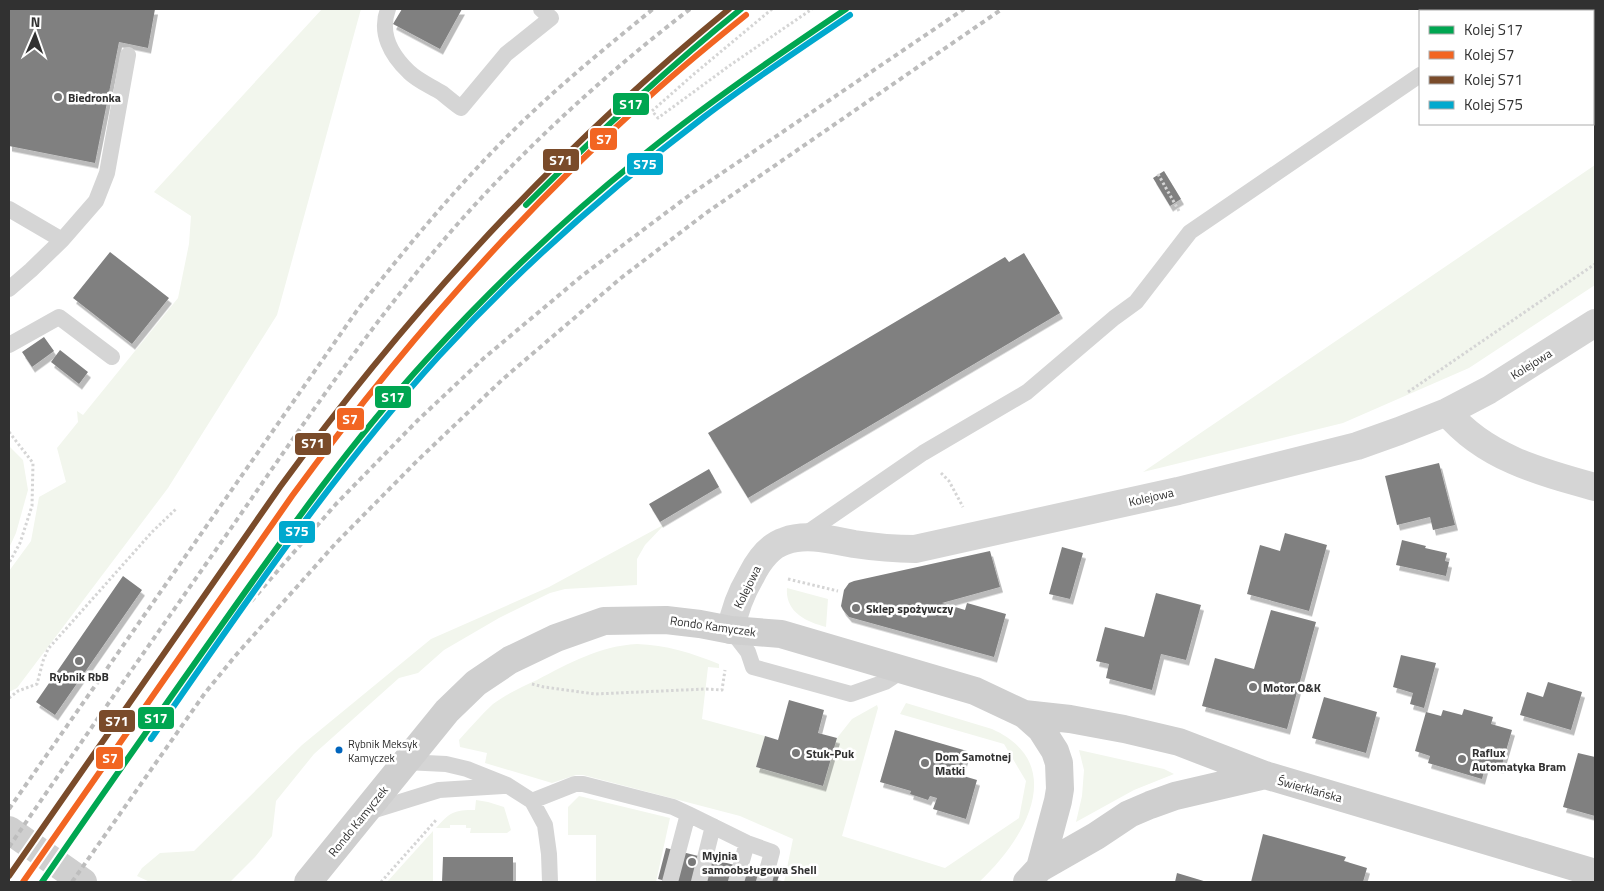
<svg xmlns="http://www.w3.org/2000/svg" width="1604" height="891" viewBox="0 0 1604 891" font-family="'Titillium Web',sans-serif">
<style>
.green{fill:#f2f6ed}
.building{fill:#808080;filter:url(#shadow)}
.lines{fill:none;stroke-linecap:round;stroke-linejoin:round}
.path{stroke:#d5d5d5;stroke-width:3;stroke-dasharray:2.5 2.5;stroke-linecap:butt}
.service{stroke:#d5d5d5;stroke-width:16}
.minor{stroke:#d5d5d5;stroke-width:28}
.secondary{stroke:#cfcfcf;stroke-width:28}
.rail{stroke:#bdbdbd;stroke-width:4;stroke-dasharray:5 4;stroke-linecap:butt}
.rail-1-casing{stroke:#fff;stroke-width:10}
.rail-2-casing{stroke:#fff;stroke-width:10}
.rail-3-casing{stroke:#fff;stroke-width:10}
.rail-4-casing{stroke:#fff;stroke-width:10}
.rail-1{stroke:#00a651;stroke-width:6}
.rail-2{stroke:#f26522;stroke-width:6}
.rail-3{stroke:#7a4b2a;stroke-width:6}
.rail-4{stroke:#00a9ce;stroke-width:6}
.poi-dot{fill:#797979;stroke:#fff;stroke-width:2}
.bus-dot{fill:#0065bd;stroke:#fff;stroke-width:2}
.labels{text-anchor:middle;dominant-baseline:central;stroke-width:5;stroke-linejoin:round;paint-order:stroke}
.bus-label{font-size:11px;fill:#313131;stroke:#fff;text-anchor:start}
.poi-label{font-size:12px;font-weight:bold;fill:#313131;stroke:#fff;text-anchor:start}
.street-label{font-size:12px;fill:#313131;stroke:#fff}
.line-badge{stroke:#fff;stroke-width:2}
.badge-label{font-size:14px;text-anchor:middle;font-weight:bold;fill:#fff}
</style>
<defs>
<filter id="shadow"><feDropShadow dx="3" dy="5.5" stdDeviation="0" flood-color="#0004"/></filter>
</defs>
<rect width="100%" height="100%" fill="#fff"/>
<path class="green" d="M322,9H361L277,315L168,488L17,688L9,692V571L31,541L39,497L66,482L57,448L78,422L77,411L83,415L178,298L189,244L191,216L154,192Z
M1595,165V285L1469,368L1343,423L1143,472Z
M9,446L23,460L28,490L16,533L9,548Z
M665,524L645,545L637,559V585L565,589L550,593L499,618L444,650L418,673L399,678L314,754L276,801L272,836L255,857L231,881L226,882H150L137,876L142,868L160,853L194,851L302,745L431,639L549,587Z
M787,588L828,599L826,627C806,622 785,612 787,588Z
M637,644C666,645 692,653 719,664V668L708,667L702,719L765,736L756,767L823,786L837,738L852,719L877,705L878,708L842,836L945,868L1019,818L1026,781L1004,744L900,714L906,703L992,729C1070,764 1024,841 979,882H784L793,839L740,816L583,775H576L552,783L485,763L487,753L460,747L459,740C470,728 481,715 493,704C506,694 522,687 537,680C569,663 600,646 637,644Z
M1079,750L1164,769L1174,774L1134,790L1076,822L1082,796L1084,770Z
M579,796L670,818L656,882H596V835H568V807Z
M476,800L488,802L504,807L511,830L507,833H470L471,828H466V825H450V828H436C450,812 454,810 475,810Z
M433,831V882H387Z"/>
<path class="building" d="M9,9H155L148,48L119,42L95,163L9,146Z
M402,9H462L440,49L393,24Z
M1164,171L1181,199L1170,206L1153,178Z
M110,252L169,298L132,344L73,298Z
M1024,253L1060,313L748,498L708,433L1005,257L1009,262Z
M44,337L54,351L32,367L22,352Z
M60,350L88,372L79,384L51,362Z
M1439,463L1455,525L1433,530L1430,517L1397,525L1385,476Z
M709,469L719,487L660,522L649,504Z
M1285,533L1327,545L1309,611L1247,594L1260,545L1280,551Z
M1402,540L1426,546L1425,548L1447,553L1445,561L1449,562L1446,576L1396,565Z
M1062,547L1083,553L1070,599L1049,594Z
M990,551L1000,587L942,603L965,610L967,603L1006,614L994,657L849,617L843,610L841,606L844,590L849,583L854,581Z
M123,576L142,590L55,715L36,702Z
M1156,593L1201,605L1186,660L1161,654L1152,690L1106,678L1109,664L1096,661L1105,627L1144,637Z
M1271,610L1316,622L1287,729L1202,706L1215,658L1254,669Z
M1401,655L1436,663L1424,708L1410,704L1413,693L1393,687Z
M1548,682L1582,692L1571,730L1520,715L1527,692L1543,697Z
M1324,697L1377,712L1366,753L1312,738Z
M789,700L824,710L818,733L837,738L823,786L756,767L765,736L778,740Z
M1464,709L1493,717L1491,724L1512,730L1501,768L1486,764L1482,779L1428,763L1430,756L1415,751L1426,712L1441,716L1443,710L1462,715Z
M895,730L967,751L960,775L977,780L966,819L933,809L937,798L930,796L928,800L910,794L911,791L880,782Z
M1578,753L1595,757V816L1563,807Z
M1263,834L1346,857L1344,861L1367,868L1363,882H1251Z
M666,848L779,876L777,882H670L658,879Z
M443,857H513V882H442Z
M1177,873L1207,882H1175Z"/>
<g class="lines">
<path class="path" d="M772,9L694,74L652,111L658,118L729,66L812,9
M1158,174L1179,211
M1408,392L1595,264
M9,432L33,463L32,506L20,543L9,563
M941,473L949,481L963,507
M788,579L838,591
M532,684L544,687L595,694L706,689L722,690L725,670
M9,698L18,691L37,684L43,661L48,649L152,532L176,509
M381,882L437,819"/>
<path class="service" d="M388,9C379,33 391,55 409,72C418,81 431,86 442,93C448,98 454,103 461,108L506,54L551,18L541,9
M1515,11L1519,9
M9,209L62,240
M9,289L31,270L62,240L96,201L107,173L128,55
M9,345L59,317L112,357
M801,537L923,453L1027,392L1114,318L1136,302L1190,232L1420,75
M731,630L748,652L753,667L851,694L885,682L903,670
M405,762L446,764L467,769L507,785L532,801L545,825L549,854L550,882
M532,801L575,784H583L673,807L688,814L670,882
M368,812L439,790L503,786
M688,814L747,843L772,852L764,882
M699,882L713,826
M736,882L747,843"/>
<path class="minor" d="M1447,412C1484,457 1540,472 1595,487
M731,630C734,611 741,593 751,576C758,562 769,546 785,541C806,533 832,540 854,544C874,547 894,549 915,549L1178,491L1357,446L1399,431L1447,412L1489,390L1595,323"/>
<path class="secondary" d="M1024,714L1070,719L1124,729L1179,742L1265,775L1595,873
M9,830L83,882
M1040,868L1096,836L1129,814L1150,805L1175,796L1265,775
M308,882L447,711L476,683L510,660L556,638L604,621L666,620L700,624L731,630L781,634L975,691L1024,714L1041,729L1055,751L1059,763L1060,789L1058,801L1040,868L1027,882"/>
<path class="rail" d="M145,735L212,646L336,504L418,420L484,358L583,275L691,194L964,9
M9,809L358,309C402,253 447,198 497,147C545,97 599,53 653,9
M9,847C81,742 154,638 227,534C302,426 375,317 462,219C531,142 608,72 690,9
M72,882L205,693L236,655L336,543L418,460L503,379L621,278L706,213L1002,9"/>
<g class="rail-1-casing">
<path id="rail-1" d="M526,205C595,136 665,70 741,9
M42,882C101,796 161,711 221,626C286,534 351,442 427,359C492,288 562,221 636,161C703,106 775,57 846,9"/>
</g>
<g class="rail-2-casing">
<path id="rail-2" d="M23,882L292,496C395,355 510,223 639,106C673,74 710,44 746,15"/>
</g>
<g class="rail-3-casing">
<path id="rail-3" d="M9,876L280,487C410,309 559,148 729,9"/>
</g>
<g class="rail-4-casing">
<path id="rail-4" d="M151,739C242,608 331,475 439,356C519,269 609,189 704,117C751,81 801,48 850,15"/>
</g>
<use href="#rail-1" class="rail-1"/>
<use href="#rail-2" class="rail-2"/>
<use href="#rail-3" class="rail-3"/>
<use href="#rail-4" class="rail-4"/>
</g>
<g class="poi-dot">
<circle cx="58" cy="97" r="5"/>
<circle cx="856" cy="608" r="5"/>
<circle cx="79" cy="661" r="5"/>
<circle cx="1253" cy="687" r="5"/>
<circle cx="796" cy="753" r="5"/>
<circle cx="1462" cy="759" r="5"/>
<circle cx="925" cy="763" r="5"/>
<circle cx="692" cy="862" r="5"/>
</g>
<circle class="bus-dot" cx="339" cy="750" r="4.5"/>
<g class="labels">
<g class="bus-label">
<text x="348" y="744">Rybnik Meksyk<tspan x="348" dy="14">Kamyczek</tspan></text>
</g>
<g class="poi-label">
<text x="68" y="97">Biedronka</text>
<text x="866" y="608">Sklep spożywczy</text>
<text x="79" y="676" text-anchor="middle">Rybnik RbB</text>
<text x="1263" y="687">Motor O&amp;K</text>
<text x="1472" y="752">Raflux<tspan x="1472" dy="14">Automatyka Bram</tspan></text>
<text x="806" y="753">Stuk-Puk</text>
<text x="935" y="756">Dom Samotnej<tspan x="935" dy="14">Matki</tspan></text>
<text x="702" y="855">Myjnia<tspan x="702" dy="14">samoobsługowa Shell</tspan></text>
</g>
<g class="street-label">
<text transform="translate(1531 364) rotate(-32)">Kolejowa</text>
<text transform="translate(1151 497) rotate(-13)">Kolejowa</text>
<text transform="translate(747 587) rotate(-64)">Kolejowa</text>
<text transform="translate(713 626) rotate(8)">Rondo Kamyczek</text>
<text transform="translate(1310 789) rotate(16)">Świerklańska</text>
<text transform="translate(358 821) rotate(-51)">Rondo Kamyczek</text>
</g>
</g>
<g class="line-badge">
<rect x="612" y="92" width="38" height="24" rx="5" fill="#00a651"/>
<rect x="589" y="127" width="29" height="24" rx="5" fill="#f26522"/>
<rect x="542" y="148" width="38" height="24" rx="5" fill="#7a4b2a"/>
<rect x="626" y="152" width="38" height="24" rx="5" fill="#00a9ce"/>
<rect x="374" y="385" width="38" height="24" rx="5" fill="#00a651"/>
<rect x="336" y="407" width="29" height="24" rx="5" fill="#f26522"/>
<rect x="294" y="432" width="38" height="24" rx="5" fill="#7a4b2a"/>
<rect x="278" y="520" width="38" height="24" rx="5" fill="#00a9ce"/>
<rect x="137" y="706" width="38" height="24" rx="5" fill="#00a651"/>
<rect x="98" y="709" width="38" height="24" rx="5" fill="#7a4b2a"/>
<rect x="95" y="746" width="29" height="24" rx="5" fill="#f26522"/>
</g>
<g class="badge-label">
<text x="631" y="109">S17</text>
<text x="604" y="144">S7</text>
<text x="561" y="165">S71</text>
<text x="645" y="169">S75</text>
<text x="393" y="402">S17</text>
<text x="350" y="424">S7</text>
<text x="313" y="448">S71</text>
<text x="297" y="536">S75</text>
<text x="156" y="723">S17</text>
<text x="117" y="726">S71</text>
<text x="110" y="763">S7</text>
</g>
<rect width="1604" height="891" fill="none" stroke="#313131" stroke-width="20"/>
<rect x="1419" y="10" width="175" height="115" fill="#ffffff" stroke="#adadad"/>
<rect x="1429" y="26" width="25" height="8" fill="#00a651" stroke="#adadad"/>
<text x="1464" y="35" font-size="15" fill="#313131">Kolej S17</text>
<rect x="1429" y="51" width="25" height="8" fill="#f26522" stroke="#adadad"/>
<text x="1464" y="60" font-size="15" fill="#313131">Kolej S7</text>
<rect x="1429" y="76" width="25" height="8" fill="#7a4b2a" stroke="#adadad"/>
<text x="1464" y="85" font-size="15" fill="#313131">Kolej S71</text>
<rect x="1429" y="101" width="25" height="8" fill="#00a9ce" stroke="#adadad"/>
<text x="1464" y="110" font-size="15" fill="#313131">Kolej S75</text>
<g transform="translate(35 35) rotate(2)" stroke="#ffffff" stroke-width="4" paint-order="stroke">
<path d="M0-4L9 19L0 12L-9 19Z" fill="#313131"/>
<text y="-8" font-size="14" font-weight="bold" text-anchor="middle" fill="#313131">N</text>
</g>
</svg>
